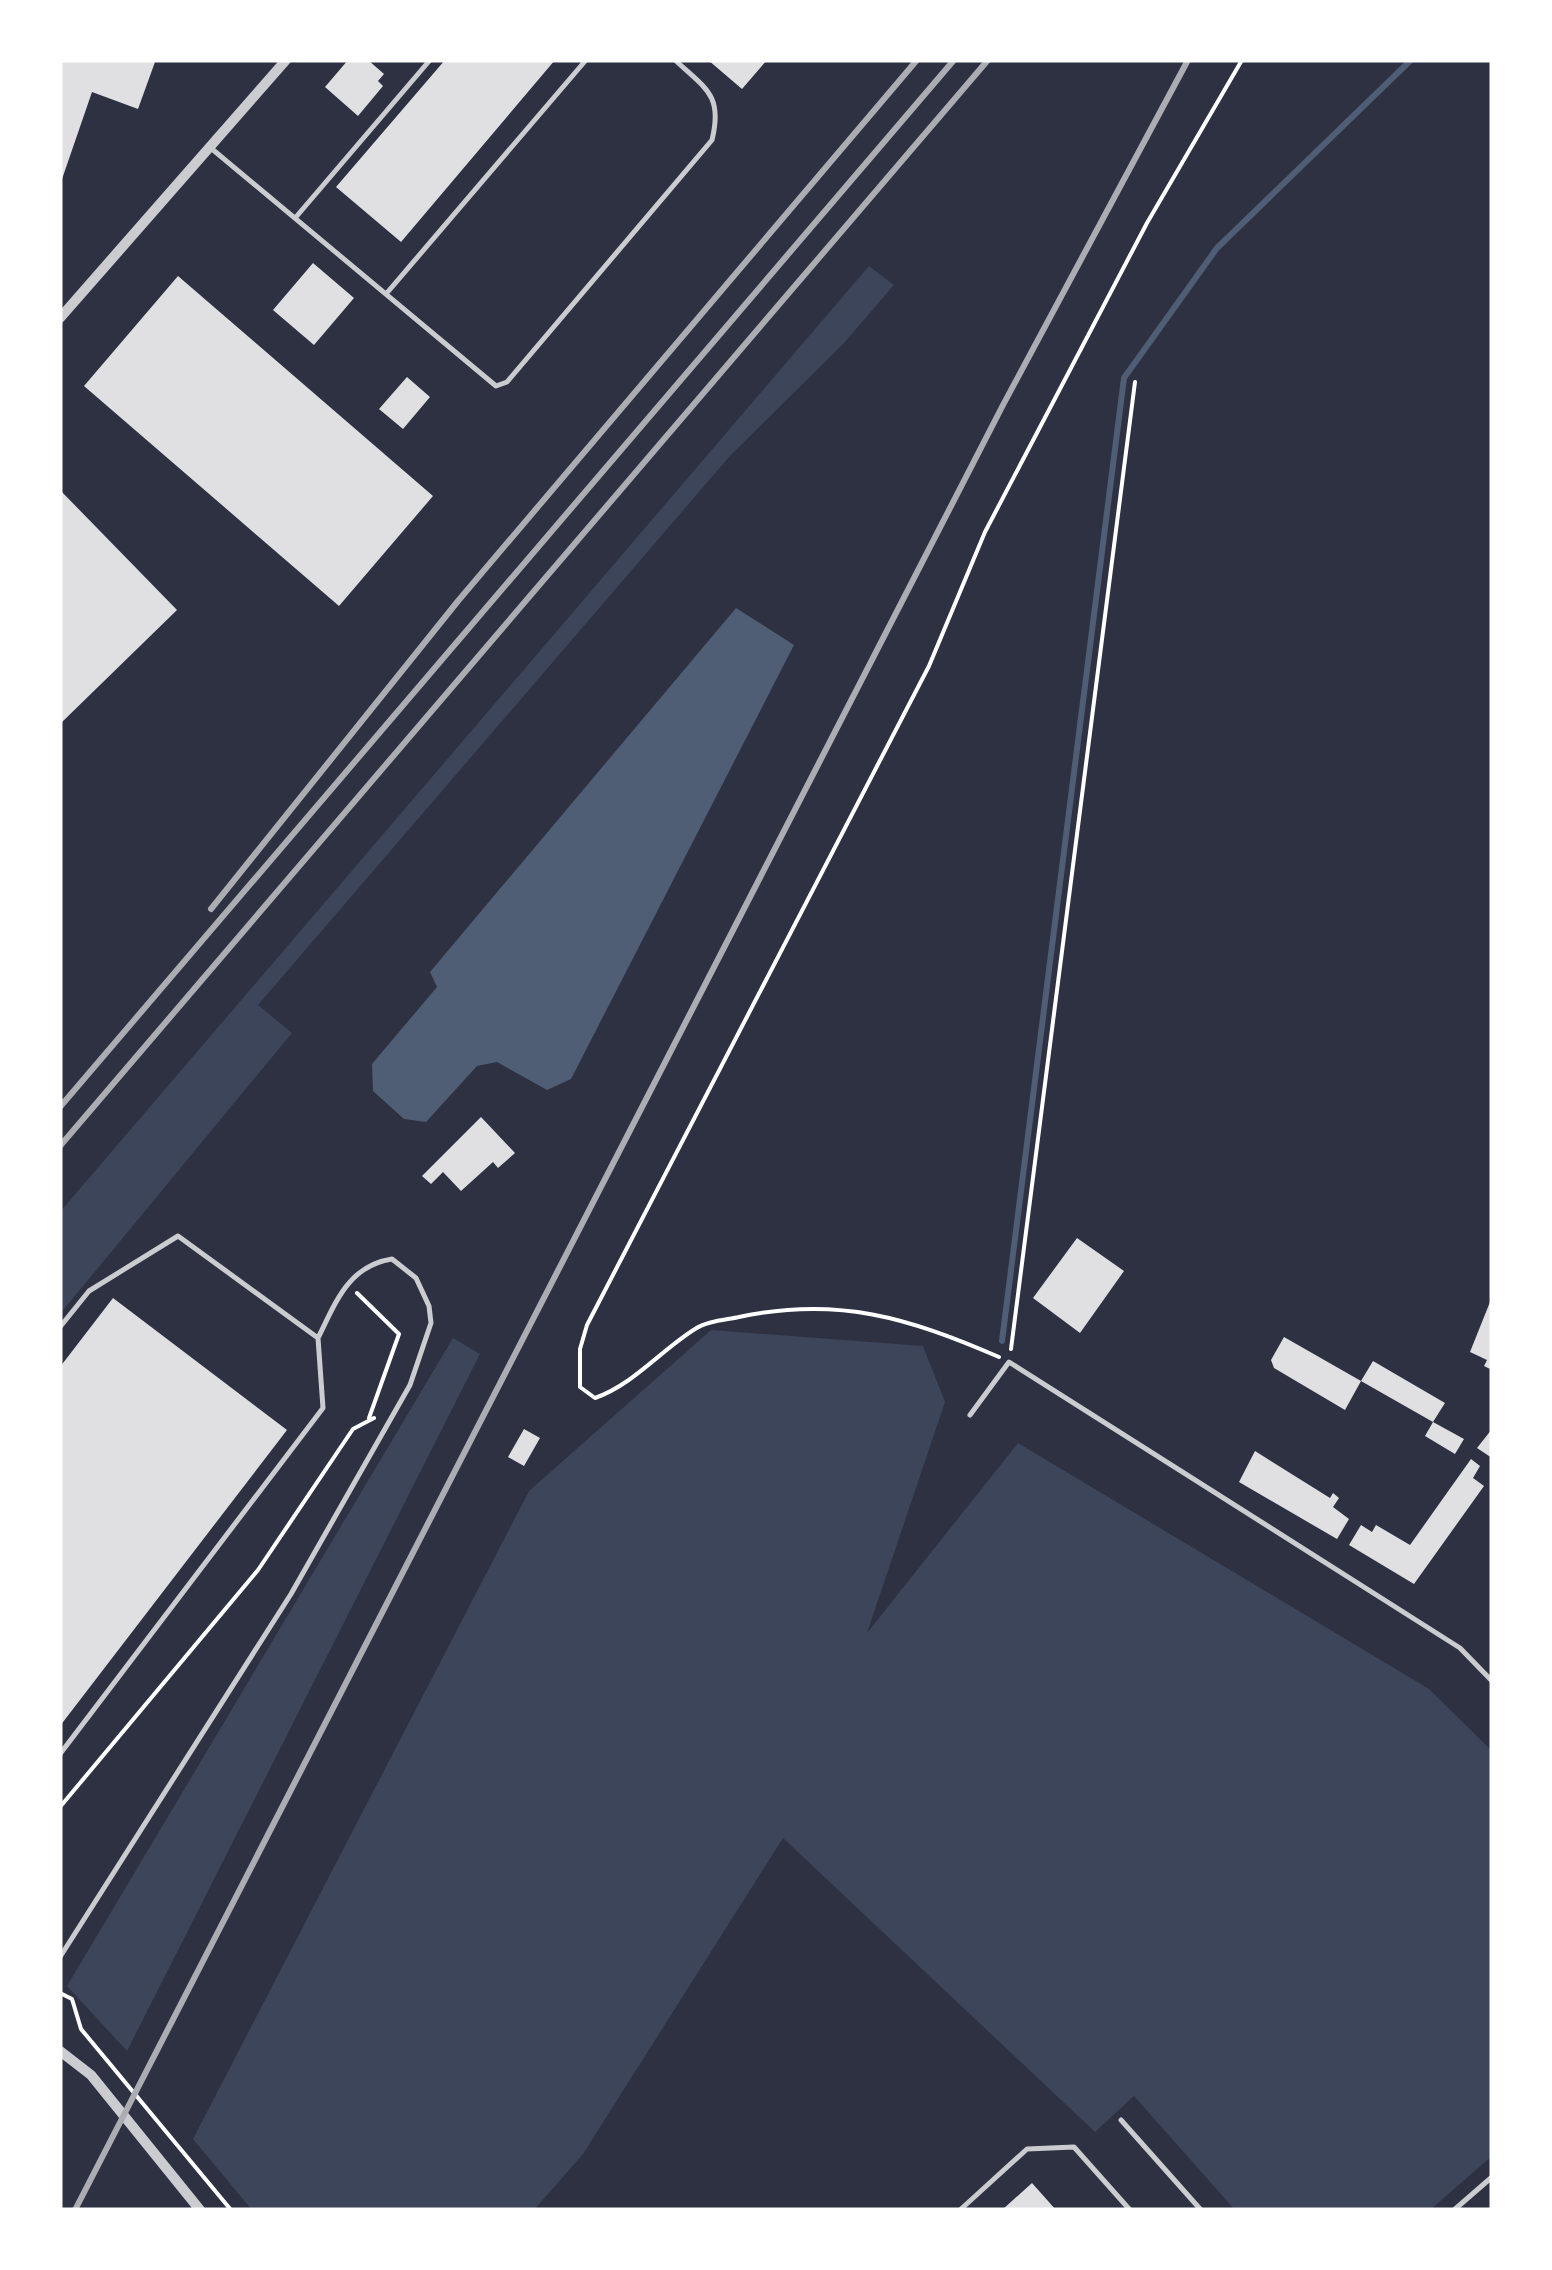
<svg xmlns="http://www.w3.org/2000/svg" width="1552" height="2270" viewBox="0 0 1552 2270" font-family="Inter,sans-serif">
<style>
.green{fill:#3c4559}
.water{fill:#4f5d75}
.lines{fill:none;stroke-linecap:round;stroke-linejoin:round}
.stream{stroke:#4f5d75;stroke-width:6}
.building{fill:#e0e0e3}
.path{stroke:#fff;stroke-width:4}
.service{stroke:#caccd0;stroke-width:5}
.minor{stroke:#caccd0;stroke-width:10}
.rail{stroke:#abadb3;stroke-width:6}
</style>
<rect width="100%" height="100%" fill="#2d3142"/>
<path class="green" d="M869,266L894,285L844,343L729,457L258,1005L292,1033L60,1314V1212Z
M711,1330L923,1346L945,1402L867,1633L1018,1443L1429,1689L1492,1751V2156L1430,2210H1235L1134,2096L1095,2132L783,1838L583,2154L534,2210H252L193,2139L529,1491Z
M453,1338L480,1354L127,2051L67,1986Z"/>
<path class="water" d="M736,608L794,645L571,1079L547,1090L497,1062L477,1066L426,1122L404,1119L373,1091L372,1064L437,987L430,972Z"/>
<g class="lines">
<path class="stream" d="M1002,1341L1124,378L1217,248L1411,60"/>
</g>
<path class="building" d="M60,60L155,62L138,109L92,92L61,182Z
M348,60H368L384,74L378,81L383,86L358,116L325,87Z
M445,60H555L401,242L336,187Z
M708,60H767L742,89Z
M313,263L354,298L314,345L273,310Z
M178,276L433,496L339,606L84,386Z
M407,377L430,397L403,429L379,409Z
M60,490L177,610L60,724Z
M481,1117L515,1153L498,1168L493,1162L461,1191L443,1172L431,1184L422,1176Z
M1077,1238L1124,1271L1080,1333L1033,1298Z
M1492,1297V1370L1484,1366L1487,1360L1470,1352Z
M113,1298L287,1430L60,1726V1367Z
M1284,1337L1361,1381L1345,1410L1274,1368L1271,1360Z
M1373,1361L1445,1403L1433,1422L1464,1439L1455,1454L1425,1436L1433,1422L1361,1381Z
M524,1429L540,1438L524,1466L508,1457Z
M1492,1429V1458L1477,1448Z
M1255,1451L1330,1498L1333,1493L1339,1498L1333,1507L1349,1519L1337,1539L1239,1482Z
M1471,1459L1480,1466L1473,1478L1484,1486L1414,1584L1349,1545L1361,1525L1372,1532L1376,1525L1410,1545Z
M1032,2183L1056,2210H1002Z"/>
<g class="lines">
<path class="path" d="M357,1293L399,1334L369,1418
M1011,1349L1135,382
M999,1357C909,1318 838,1296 739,1317C725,1320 707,1321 695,1329C660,1351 634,1384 595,1398L580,1387V1349L587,1325L929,666L985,532L1147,223L1242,60
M60,1807L258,1570L353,1429L374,1418
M60,1993L72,1999L81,2029L231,2210"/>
<path class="service" d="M212,149L496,386L507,382L712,140C723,95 706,89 675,60
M296,217L430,60
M386,294L586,60
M60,1327L89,1291L178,1236L318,1338L323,1408L60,1754
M970,1415L1009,1362L1460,1648L1492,1681
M60,1957L291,1594L410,1385L431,1323L429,1306L416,1278L392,1259C348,1266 336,1302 318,1338
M1121,2120L1201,2210
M960,2210L1027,2149L1074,2147L1130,2210
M1454,2210L1492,2177"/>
<path class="minor" d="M60,318L286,60
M60,2051L91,2075L200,2210"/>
<path class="rail" d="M211,909L458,601L917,60
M60,1107L954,60
M60,1146L988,60
M75,2210L1003,405L1188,60"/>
</g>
<rect width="1552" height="2270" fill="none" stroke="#ffffff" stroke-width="125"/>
</svg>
